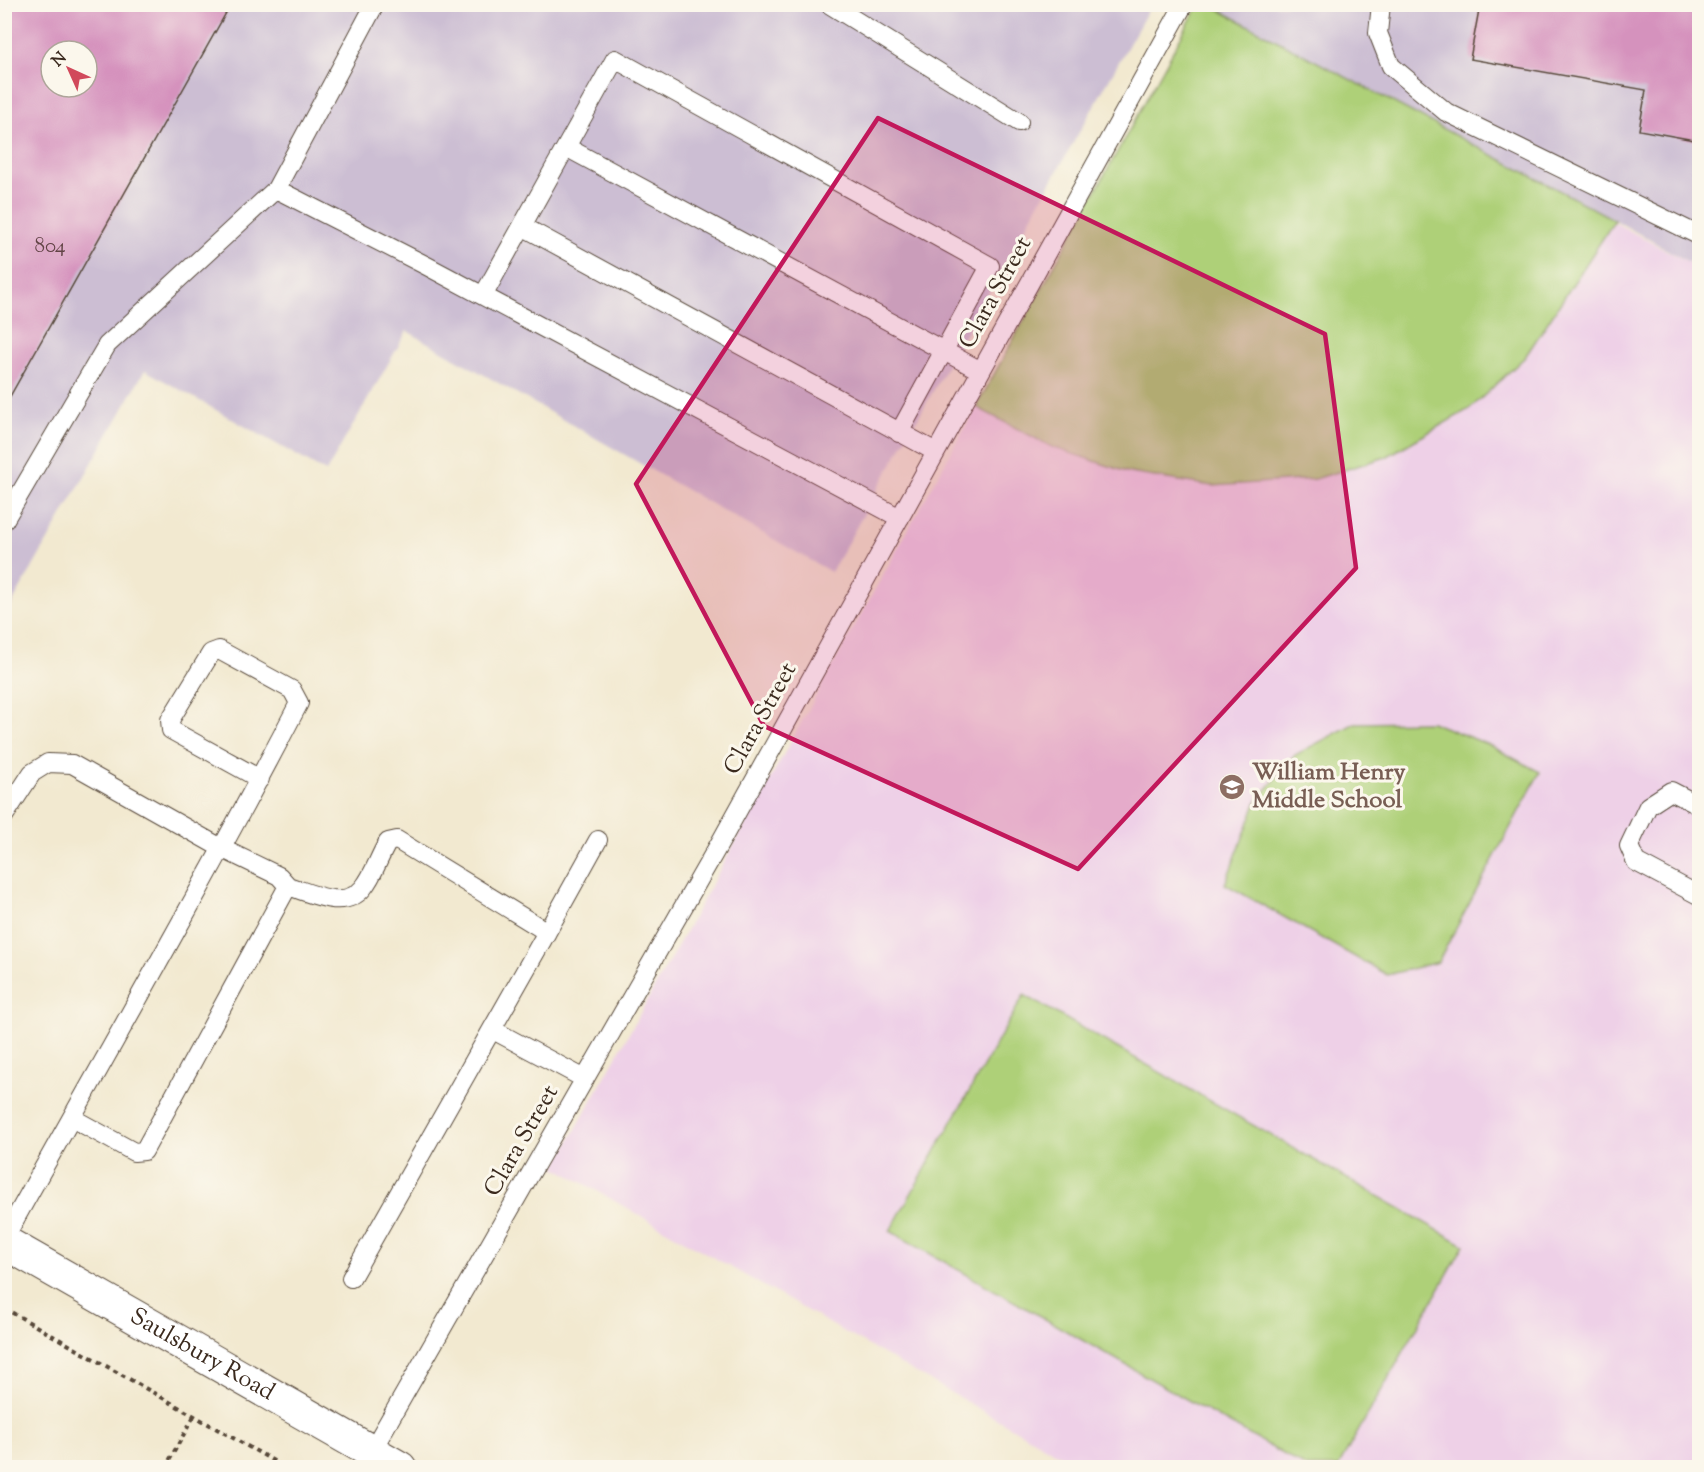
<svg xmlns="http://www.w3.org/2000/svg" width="1704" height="1472" viewBox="0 0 1704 1472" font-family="'Sorts Mill Goudy',serif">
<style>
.built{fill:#eed0e7}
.industrial{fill:#ccbed3;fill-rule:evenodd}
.pitch{fill:#aed078;stroke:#747d4b;stroke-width:1.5}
.building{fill:#d592bd;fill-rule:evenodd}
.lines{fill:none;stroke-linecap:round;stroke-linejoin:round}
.lane-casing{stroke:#564739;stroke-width:20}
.secondary-casing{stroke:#564739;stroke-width:35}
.path{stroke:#564739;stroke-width:4;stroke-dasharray:4.5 4.5;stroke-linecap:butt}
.lane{stroke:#fff;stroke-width:18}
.secondary{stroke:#fff;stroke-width:33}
.marked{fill:#c2185b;fill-opacity:0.2;stroke:#c2185b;stroke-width:4.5;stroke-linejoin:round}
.labels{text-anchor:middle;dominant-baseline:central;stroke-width:6;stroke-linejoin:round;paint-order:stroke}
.number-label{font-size:21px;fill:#624446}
.street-label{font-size:24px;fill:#3b2a1e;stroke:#fbf7ec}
.education-label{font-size:24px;font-weight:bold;fill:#785e54;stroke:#fbf7ec;text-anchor:start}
</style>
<rect width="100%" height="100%" fill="#fbf7ec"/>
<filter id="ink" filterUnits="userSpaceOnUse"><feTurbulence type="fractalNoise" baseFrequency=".0167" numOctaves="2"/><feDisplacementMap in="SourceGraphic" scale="12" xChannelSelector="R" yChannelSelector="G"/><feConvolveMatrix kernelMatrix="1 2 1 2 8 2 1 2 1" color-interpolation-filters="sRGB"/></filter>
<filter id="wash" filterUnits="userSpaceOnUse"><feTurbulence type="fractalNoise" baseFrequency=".008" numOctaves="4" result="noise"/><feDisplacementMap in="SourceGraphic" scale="24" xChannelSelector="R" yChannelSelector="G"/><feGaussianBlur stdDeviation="1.35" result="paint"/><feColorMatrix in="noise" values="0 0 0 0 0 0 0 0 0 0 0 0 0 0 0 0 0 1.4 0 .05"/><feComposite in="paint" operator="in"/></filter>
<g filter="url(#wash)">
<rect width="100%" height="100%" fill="#f2e9d0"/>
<path class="built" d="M1199,5H1210L1699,268V1467H1081L555,1167Z"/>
<path class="industrial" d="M5,5H1151L831,572L407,331L326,472L145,370L5,616ZM51,51H87V87H51Z
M1210,5H1699V268L1615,220Z"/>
<path class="pitch" d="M1199,4L1210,5L1615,220L1525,357L1471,408L1386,457L1315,479L1212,486L1130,473L1052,447L976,407Z
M1431,722L1487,744L1540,772L1438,962L1387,975L1225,884L1257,801L1295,755L1355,723Z
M1024,995L1464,1245L1338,1467H1306L890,1231Z"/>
<g id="blocks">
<path class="building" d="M4,4H231L4,407ZM51,51H87V87H51Z
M1480,4H1700V141L1639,130L1646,90L1470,59Z"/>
</g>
</g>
<g filter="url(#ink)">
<use href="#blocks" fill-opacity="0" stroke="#564739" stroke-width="1.5"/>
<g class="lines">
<g class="lane-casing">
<path id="lane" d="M375,4L276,189L427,266L900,518
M829,4L1019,122
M1381,4L1378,33L1391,66L1446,112L1700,236
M566,147L981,371
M522,226L936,452
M483,296L615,59L990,266L899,433
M4,521L107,345L276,189
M1700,806L1671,791L1648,806L1629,846L1636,862L1700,896
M4,816L32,773L48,763L72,764L223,849L279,876L288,886L144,1151L134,1152L72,1118
M288,886C311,893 344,911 363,888C374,875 379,856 388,842L397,840L547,932L351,1278
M547,932L598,840
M493,1030L585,1079
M4,1239C103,1060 205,884 299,703L292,690L219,650L211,653L170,720L171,730L260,779
M362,1468L721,841L1184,4"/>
</g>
<g class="secondary-casing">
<g id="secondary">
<path id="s1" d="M4,1242L400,1468"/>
</g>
</g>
<path class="path" d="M4,1308L286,1468
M165,1468L194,1416"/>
<use href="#lane" class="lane"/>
<use href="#secondary" class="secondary"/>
</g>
</g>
<path class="marked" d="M878,118L1325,334L1356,568L1078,869L764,726L636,484Z"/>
<defs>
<g id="school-disc" transform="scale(1.35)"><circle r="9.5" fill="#8d6e63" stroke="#fbf7ec"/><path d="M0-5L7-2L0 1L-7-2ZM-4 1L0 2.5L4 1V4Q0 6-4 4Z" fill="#fff"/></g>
</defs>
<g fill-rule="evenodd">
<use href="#school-disc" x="1232" y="787"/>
</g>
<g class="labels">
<g class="number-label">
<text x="50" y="247">804</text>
</g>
<g class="street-label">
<text transform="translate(996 293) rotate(-61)">Clara Street</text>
<text transform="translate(761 719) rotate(-61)">Clara Street</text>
<text transform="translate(522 1141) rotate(-60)">Clara Street</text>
<text stroke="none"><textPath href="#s1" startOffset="228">Saulsbury Road</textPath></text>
</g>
<g class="education-label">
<text x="1252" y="773">William Henry<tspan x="1252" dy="28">Middle School</tspan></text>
</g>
</g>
<rect width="1704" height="1472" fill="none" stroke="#fbf7ec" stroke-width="24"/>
<g transform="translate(69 69) rotate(315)"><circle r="28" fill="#fbf7ec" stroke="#aea59a" stroke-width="1.5"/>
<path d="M0-4.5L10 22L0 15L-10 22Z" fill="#d1495b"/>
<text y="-9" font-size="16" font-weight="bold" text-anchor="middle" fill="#3b2a1e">N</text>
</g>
</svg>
